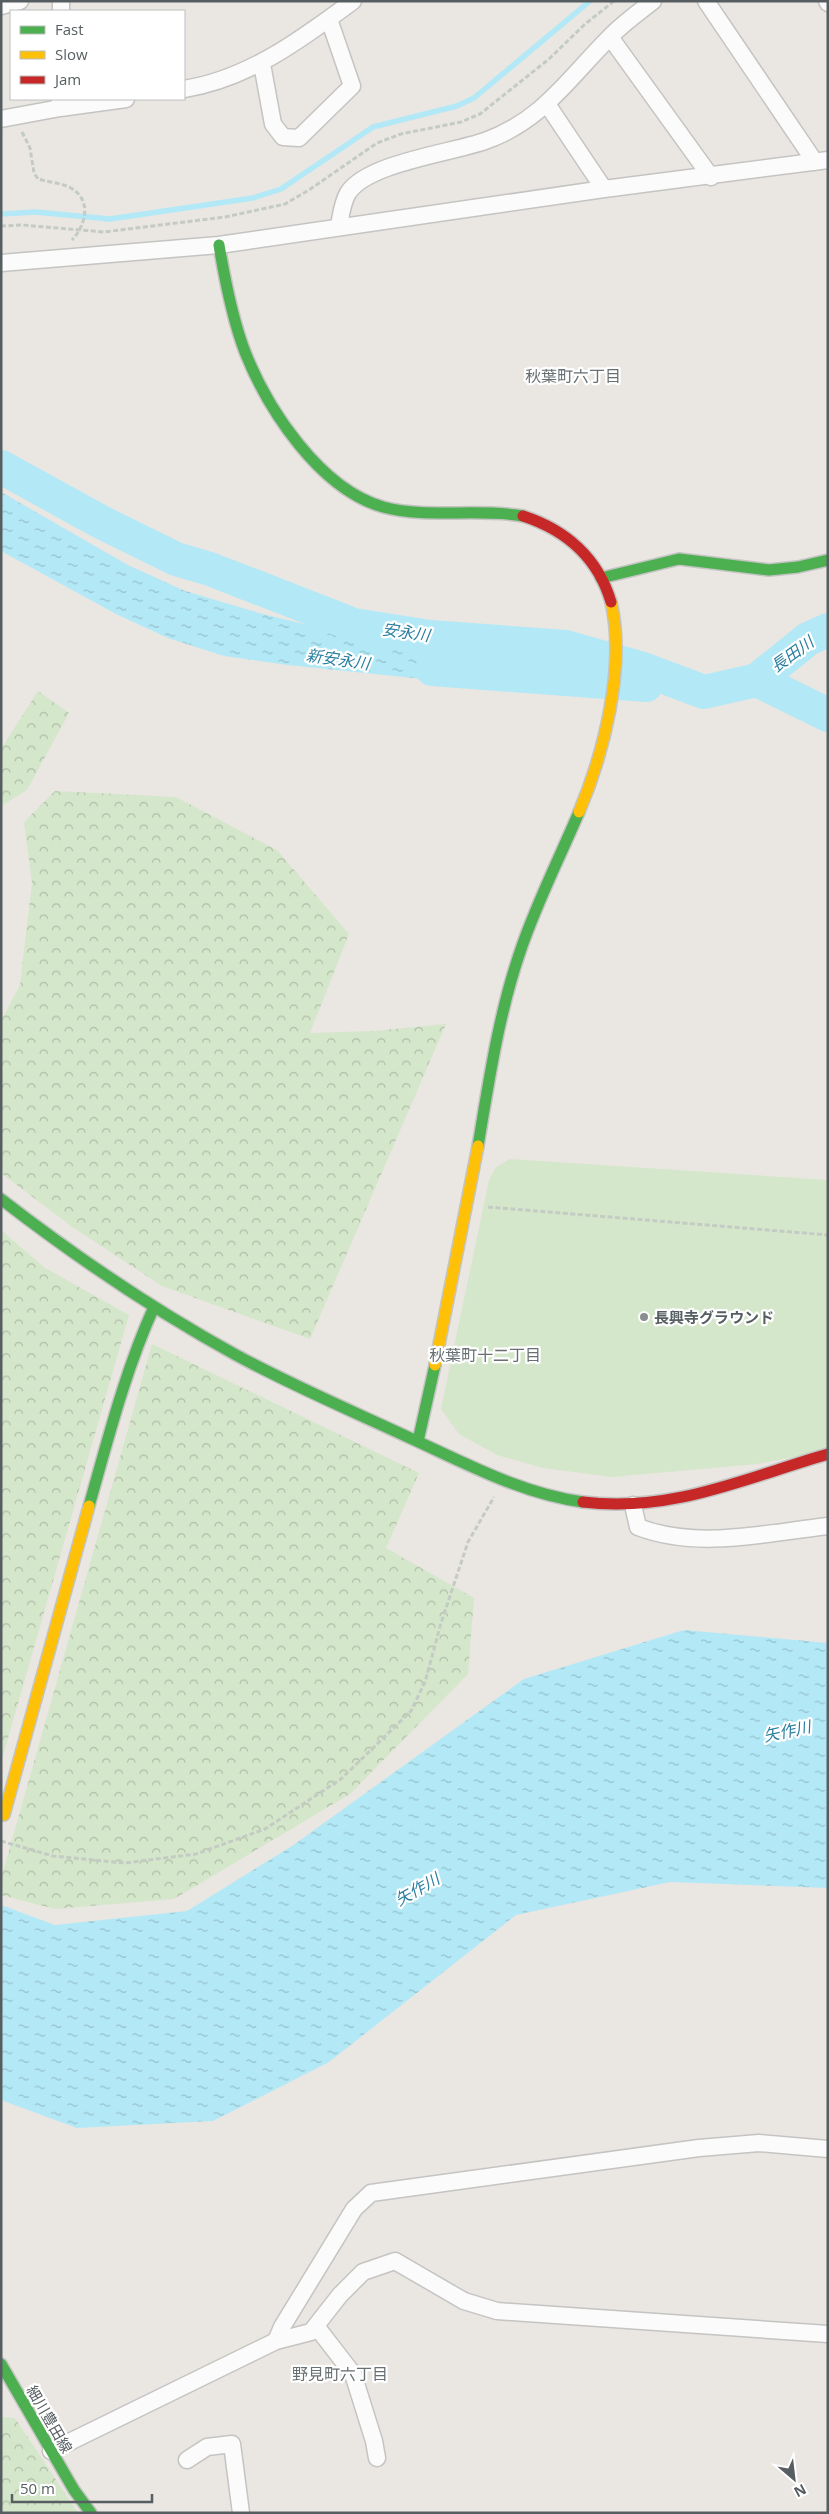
<svg xmlns="http://www.w3.org/2000/svg" width="829" height="2514" viewBox="0 0 829 2514" font-family="'Open Sans','Noto Sans JP',sans-serif">
<style>
.green{fill:#d4e7ca}
.forest{fill:url(#forest-crowns)}
.water{fill:url(#water-ripples)}
.lines{fill:none;stroke-linecap:round;stroke-linejoin:round}
.stream{stroke:#b3e9f6;stroke-width:5.5}
.river{stroke:#b3e9f6;stroke-width:34}
.street-casing{stroke:#c4c4c3;stroke-width:19}
.fast-casing{stroke:#c4c4c3;stroke-width:14}
.slow-casing{stroke:#c4c4c3;stroke-width:14}
.jam-casing{stroke:#c4c4c3;stroke-width:14}
.path{stroke:#c4cbc5;stroke-width:3;stroke-dasharray:5 2.5;stroke-linecap:butt}
.street{stroke:#fcfbfb;stroke-width:16}
.fast{stroke:#4caf50;stroke-width:11}
.slow{stroke:#ffc107;stroke-width:11}
.jam{stroke:#c62828;stroke-width:11}
.poi-dot{fill:#8a8e8e;stroke:#fff;stroke-width:2}
.labels{text-anchor:middle;dominant-baseline:central;stroke-width:4.5;stroke-linejoin:round;paint-order:stroke}
.poi-label{font-size:15px;font-weight:bold;fill:#575e61;stroke:#fff;text-anchor:start}
.street-label{font-size:15px;fill:#575e61;stroke:#fff}
.neighbourhood-label{font-size:16px;fill:#687073;stroke:#fff}
.water-label{font-size:16px;font-style:italic;fill:#2a7e9f;stroke:#fff}
</style>
<defs>
<pattern id="forest-crowns" width="20" height="18" patternUnits="userSpaceOnUse" patternTransform="scale(1.25)"><rect width="20" height="18" fill="#d4e7ca"/><path d="M2 6a3 3 0 1 1 6 0M12 15a3 3 0 1 1 6 0" fill="none" stroke="#afbea7"/></pattern>
<pattern id="water-ripples" width="26" height="14" patternUnits="userSpaceOnUse" patternTransform="scale(1.25)"><rect width="26" height="14" fill="#b3e9f6"/><path d="M2 4q2-2 4 0t4 0M15 11q2-2 4 0t4 0" fill="none" stroke="#94c0cb"/></pattern>
</defs>
<rect width="100%" height="100%" fill="#eae6e2"/>
<path class="green" d="M510,1159L828,1180V1451L757,1464L612,1477L543,1468L497,1455L459,1434L441,1409L489,1180L496,1167Z"/>
<path class="forest" d="M38,691L69,713L27,790L1,806V749Z
M55,791L176,797L277,850L349,934L310,1033L374,1031L446,1024L310,1339L162,1286L71,1226L1,1173V1021L20,985L32,883L24,822Z
M1,1230L45,1268L129,1315L1,1763Z
M152,1344L419,1473L386,1548L474,1598L468,1674L350,1794L174,1899L55,1909L1,1895V1879Z
M1,2417L15,2418L78,2513H1Z"/>
<path class="water" d="M1,492L128,565L185,591L259,613L341,633L455,648L490,686L288,665L224,656L168,638L116,614L1,551Z
M684,1630L828,1643V1888L670,1882L516,1915L329,2062L213,2121L77,2128L1,2100V1905L55,1925L187,1911L292,1846L524,1679Z"/>
<g class="lines">
<path class="stream" d="M1,214L35,212L110,219L253,198L281,189L373,127L457,106L474,98L590,1"/>
<path class="river" d="M1,467L101,522L176,559L210,569L354,625L430,637L566,647L640,668L704,692L757,680L828,715
M432,669L646,685
M757,680L808,639L828,630"/>
<g class="street-casing">
<path id="street" d="M706,1L815,162
M827,1L828,3
M1,6L20,1
M61,11V1
M610,37L711,177
M262,64L273,124L283,137L299,138L352,86L329,19
M184,89C248,79 302,39 353,1
M547,104L604,189
M60,108L126,99
M1,119L60,108V99
M339,226C341,215 342,203 348,193C367,163 451,153 485,141C542,121 569,78 609,38C622,24 638,13 653,1
M1,263L219,245L604,189L828,160
M633,1505L638,1527C698,1550 765,1533 828,1526
M316,2326L353,2374L374,2441L377,2458
M276,2341L282,2327L354,2209L371,2193L699,2148L759,2143L828,2149
M51,2451L276,2341L311,2332L340,2295L363,2272L395,2261L464,2301L497,2311L828,2334
M187,2460L207,2447L232,2444L241,2513"/>
</g>
<g class="fast-casing">
<path id="fast" d="M219,245C225,281 232,318 245,352C268,410 320,489 383,507C428,519 477,508 523,516
M601,578L679,559L769,570L798,567L828,560
M478,1146C489,1080 499,1012 521,949C537,902 560,857 579,812
M1,1199C76,1257 154,1310 236,1355C293,1386 352,1411 410,1438C465,1463 522,1494 583,1502
M418,1441L435,1365
M89,1506C108,1439 125,1371 154,1307
M1,2364L74,2490L91,2513"/>
</g>
<g class="slow-casing">
<path id="slow" d="M579,812C604,753 626,666 611,602
M435,1365L478,1146
M4,1815L89,1506"/>
</g>
<g class="jam-casing">
<path id="jam" d="M523,516C566,530 598,558 611,602
M583,1502C672,1513 745,1478 828,1454"/>
</g>
<path class="path" d="M22,132L30,148L34,173L38,179C48,182 60,183 69,187C93,199 86,225 72,240
M1,226L22,225L104,232L225,217L285,204L309,190L377,143L401,134L461,122L480,114L549,59L584,25L614,1
M488,1207L828,1235
M1,1841L53,1856L125,1863L196,1854L265,1829L341,1779L411,1711L425,1682L441,1623L468,1542L494,1497"/>
<use href="#street" class="street"/>
<use href="#fast" class="fast"/>
<use href="#slow" class="slow"/>
<use href="#jam" class="jam"/>
</g>
<circle class="poi-dot" cx="644" cy="1317" r="5"/>
<g class="labels">
<g class="poi-label">
<text x="654" y="1317">長興寺グラウンド</text>
</g>
<g class="street-label">
<text transform="translate(50 2419) rotate(60)">細川豊田線</text>
</g>
<g class="neighbourhood-label">
<text x="573" y="376">秋葉町六丁目</text>
<text x="485" y="1355">秋葉町十二丁目</text>
<text x="340" y="2374">野見町六丁目</text>
</g>
<g class="water-label">
<text transform="translate(406 632) rotate(8)">安永川</text>
<text transform="translate(792 654) rotate(-36)">長田川</text>
<text transform="translate(338 659) rotate(8)">新安永川</text>
<text transform="translate(787 1731) rotate(-12)">矢作川</text>
<text transform="translate(417 1889) rotate(-30)">矢作川</text>
</g>
</g>
<rect width="829" height="2514" fill="none" stroke="#575e61" stroke-width="5"/>
<rect x="10" y="10" width="175" height="90" fill="#ffffff" stroke="#bcbfc0"/>
<rect x="20" y="26" width="25" height="8" fill="#4caf50" stroke="#bcbfc0"/>
<text x="55" y="35" font-size="15" fill="#575e61">Fast</text>
<rect x="20" y="51" width="25" height="8" fill="#ffc107" stroke="#bcbfc0"/>
<text x="55" y="60" font-size="15" fill="#575e61">Slow</text>
<rect x="20" y="76" width="25" height="8" fill="#c62828" stroke="#bcbfc0"/>
<text x="55" y="85" font-size="15" fill="#575e61">Jam</text>
<g transform="translate(794 2479) rotate(152)" stroke="#ffffff" stroke-width="4" paint-order="stroke">
<path d="M0-4L9 19L0 12L-9 19Z" fill="#575e61"/>
<text y="-8" font-size="14" font-weight="bold" text-anchor="middle" fill="#575e61">N</text>
</g>
<path d="M12 2494v8h140v-8" fill="none" stroke="#575e61" stroke-width="2.5"/>
<text x="20" y="2494" font-size="15" fill="#575e61" stroke="#ffffff" stroke-width="4" paint-order="stroke">50 m</text>
</svg>
